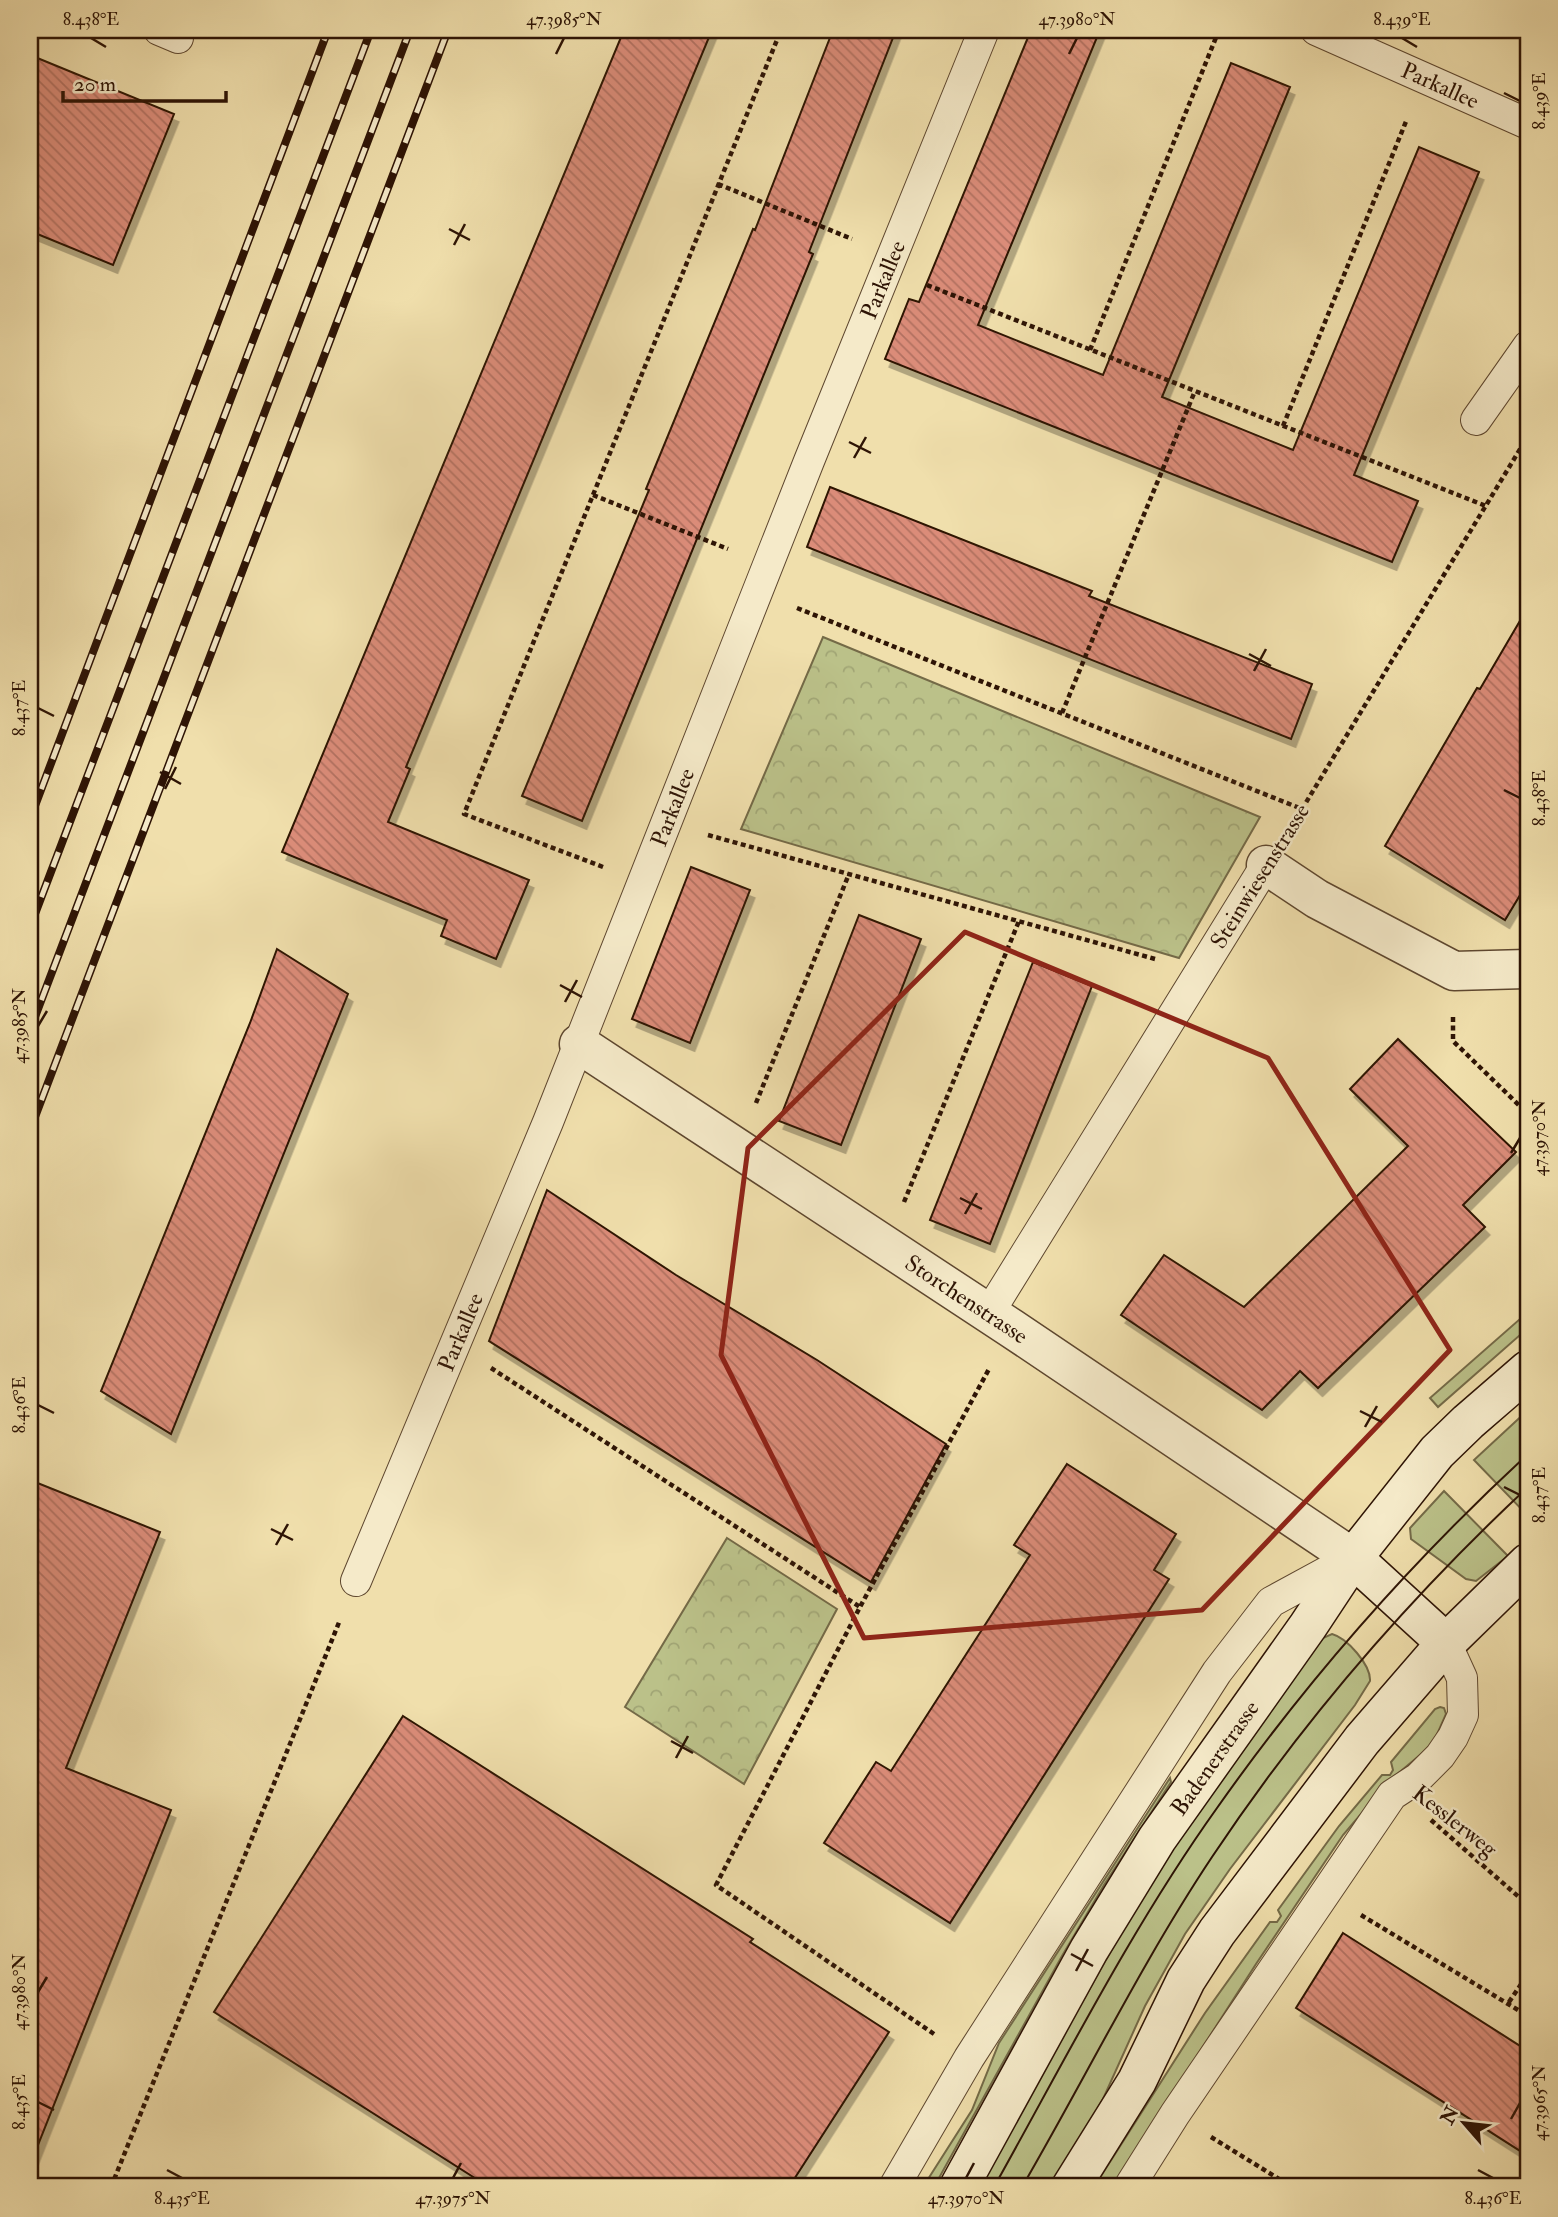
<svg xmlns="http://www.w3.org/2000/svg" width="1558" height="2217" viewBox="0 0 1558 2217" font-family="'IM FELL Double Pica',serif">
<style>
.green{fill:#bbc189;stroke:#746a47;stroke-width:2}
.park{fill:url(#park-crowns);stroke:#746a47;stroke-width:2}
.building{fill:url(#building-back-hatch);stroke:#2e1405;stroke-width:2;filter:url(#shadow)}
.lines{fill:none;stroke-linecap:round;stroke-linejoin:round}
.lane-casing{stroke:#5e472f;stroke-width:32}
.street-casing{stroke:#5e472f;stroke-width:41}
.secondary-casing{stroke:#2e1405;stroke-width:41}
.path{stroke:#2e1405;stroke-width:4.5;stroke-dasharray:5 3.5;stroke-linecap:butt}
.lane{stroke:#f5eac9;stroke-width:30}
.street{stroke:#f5eac9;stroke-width:38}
.secondary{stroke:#f5eac9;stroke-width:38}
.tram{stroke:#2e1405;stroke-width:2}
.rail-casing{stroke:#2e1405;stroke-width:8}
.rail{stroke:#f5eac9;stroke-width:5;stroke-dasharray:16;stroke-linecap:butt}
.marked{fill:none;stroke:#8f2418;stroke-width:5;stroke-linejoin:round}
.ticks{fill:none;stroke:#2e1405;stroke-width:2.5}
.labels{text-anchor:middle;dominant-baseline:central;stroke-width:5;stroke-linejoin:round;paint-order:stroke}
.street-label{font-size:23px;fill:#2e1405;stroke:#f5eac9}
.neatline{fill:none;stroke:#2e1405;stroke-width:2.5}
.ticks-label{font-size:18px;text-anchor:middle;fill:#2e1405}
</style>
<defs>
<pattern id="park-crowns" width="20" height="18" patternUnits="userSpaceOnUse" patternTransform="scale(1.75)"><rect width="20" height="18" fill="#bbc189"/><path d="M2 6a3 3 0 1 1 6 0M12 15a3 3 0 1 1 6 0" fill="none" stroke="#a1a575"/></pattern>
<pattern id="building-back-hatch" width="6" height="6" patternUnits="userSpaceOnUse" patternTransform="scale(1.75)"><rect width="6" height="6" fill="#db8c79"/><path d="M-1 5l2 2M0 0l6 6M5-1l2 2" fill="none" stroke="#b27161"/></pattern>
<filter id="shadow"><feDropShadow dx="4.5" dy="8" stdDeviation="0" flood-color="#0004"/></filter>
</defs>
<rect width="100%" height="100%" fill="#f0dfac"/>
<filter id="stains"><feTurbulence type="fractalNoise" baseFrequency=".00286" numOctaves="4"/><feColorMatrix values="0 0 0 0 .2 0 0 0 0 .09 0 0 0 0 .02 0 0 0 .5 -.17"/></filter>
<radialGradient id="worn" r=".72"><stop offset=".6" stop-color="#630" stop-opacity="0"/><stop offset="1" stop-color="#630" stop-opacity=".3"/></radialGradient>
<path class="green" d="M1528,1312V1328L1438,1407L1430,1398Z
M1528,1410V1516L1474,1460Z
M1444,1491L1508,1556L1476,1581L1466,1579L1411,1539L1410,1528Z
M1332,1634C1347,1638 1371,1665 1370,1681L1355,1705L1230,1869L1185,1934L1145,2006L1103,2099L1076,2147L1050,2187H978L1151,1880L1314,1650L1323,1638Z
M1440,1707L1444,1708L1446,1714L1435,1739L1426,1750L1389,1781L1343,1835L1256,1964L1113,2187H1094L1205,2013L1270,1922H1277L1281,1916L1278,1910L1339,1826L1382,1775H1390L1393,1770L1391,1762L1435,1709Z
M1170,1778L1171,1782L1104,1885L1062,1956L934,2187H923L972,2110L999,2043Z"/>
<path class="park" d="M823,637L1260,817L1179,958L741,829Z
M727,1538L837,1609L744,1784L625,1707Z"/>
<path class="building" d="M624,30H712L406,767L410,769L388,822L529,880L496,959L441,936L447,920L282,852Z
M833,30H896L809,252L813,254L582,821L522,796L649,490L646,489L753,229L755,230Z
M1031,30H1100L978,325L1103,375L1231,63L1290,87L1162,397L1293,450L1419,147L1479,172L1354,475L1418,501L1392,562L885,359L909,299L919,302Z
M30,55L174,114L113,265L30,231Z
M830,487L1092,591L1089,596L1312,684L1291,739L807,547Z
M1528,607V882L1505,920L1385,846L1477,688L1480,689Z
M691,867L750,890L690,1043L632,1019Z
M859,915L921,939L841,1145L779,1121Z
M277,949L348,994L171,1434L101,1391L250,1023Z
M1033,962L1092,986L990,1244L930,1220Z
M1398,1039L1516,1152L1463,1205L1485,1227L1318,1388L1300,1371L1262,1410L1121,1315L1164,1255L1244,1307L1408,1146L1350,1089Z
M547,1190L676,1275L817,1360L946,1444L871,1582L489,1341Z
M1067,1464L1176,1534L1154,1570L1169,1579L950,1923L824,1843L876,1762L891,1771L1030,1555L1014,1545Z
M30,1480L160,1532L66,1768L171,1810L32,2160L30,2159Z
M403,1716L753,1939L750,1942L889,2032L789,2187H489L214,2012Z
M1343,1933L1528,2051V2156L1296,2008Z"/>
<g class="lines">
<g class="lane-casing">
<g id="lane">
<path d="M159,30L178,38"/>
<path id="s1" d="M1316,30L1528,124"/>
<path d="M1476,420L1528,346"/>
<path d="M989,1313L1266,865"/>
<path id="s2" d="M356,1581L548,1122L809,461L984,30"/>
<path d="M894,2187L969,2058L1217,1672L1271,1602L1352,1558"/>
<path d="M1129,2187L1175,2114L1392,1795L1418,1778L1440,1756L1453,1737L1463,1715L1462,1678L1446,1643"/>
</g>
</g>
<g class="street-casing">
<g id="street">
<path d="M1266,865L1317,899L1454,971L1528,969"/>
<path id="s3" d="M579,1044L1011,1328L1353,1558"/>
</g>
</g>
<g class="secondary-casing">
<g id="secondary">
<path d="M1353,1558L1446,1643"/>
<path id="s4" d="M959,2187L1089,1950L1157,1839L1308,1626L1353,1558L1437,1452L1468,1422L1528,1370"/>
<path d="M1071,2187L1137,2081L1186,1980L1217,1932L1362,1740L1446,1643L1528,1563"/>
</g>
</g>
<path class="path" d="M718,184L852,239
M927,285L1486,506
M1090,350L1219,30
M1283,426L1407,119
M593,495L728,549
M797,608L1302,809
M1062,713L1195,391
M1293,824L1528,436
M708,835L1155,959
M603,867L464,814L781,30
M1453,1017V1041L1528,1114
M756,1103L849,874
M904,1202L1019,921
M491,1368L860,1607
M1431,1820L1528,1905
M1361,1915L1528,2016
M1509,2002L1528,1974
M934,2034L716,1885L860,1607L989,1369
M1211,2137L1292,2187
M111,2187L340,1620"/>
<use href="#lane" class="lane"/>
<use href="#street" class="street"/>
<use href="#secondary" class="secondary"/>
<path class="tram" d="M994,2187C1065,2060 1132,1927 1217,1808C1308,1679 1412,1561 1528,1454
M1022,2187C1086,2077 1142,1962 1212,1857C1302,1722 1409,1598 1528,1487"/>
<g class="rail-casing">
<path id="rail" d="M30,819L328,30
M30,927L371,30
M30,1030L410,30
M30,1130L448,30"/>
</g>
<use href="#rail" class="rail"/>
</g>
<path class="marked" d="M965,932L1268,1058L1450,1350L1202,1610L864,1638L721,1355L748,1148Z"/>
<path class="ticks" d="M91,38L106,47M1402,38L1417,47M556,54L564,38M1069,54L1077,38M1504,93L1520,101M449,229L470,240M454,245L465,224M849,442L871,453M854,458L866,437M1249,654L1271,666M1254,671L1266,649M38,708L54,716M160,772L181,784M165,789L176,767M1504,790L1520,798M560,985L582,997M565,1002L577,980M38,1026L47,1011M1511,1153L1520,1138M960,1198L982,1209M965,1214L977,1193M38,1405L54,1413M1360,1411L1382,1422M1365,1427L1377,1406M1504,1487L1520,1495M271,1529L293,1540M276,1545L288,1524M671,1741L693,1753M676,1758L688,1736M1071,1954L1093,1966M1076,1971L1088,1949M38,1992L47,1977M38,2102L54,2110M1511,2119L1520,2103M167,2170L182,2178M1478,2170L1493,2178M453,2178L461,2163M966,2178L974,2163"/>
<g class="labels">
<g class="street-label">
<text stroke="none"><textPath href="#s1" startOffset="136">Parkallee</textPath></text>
<text stroke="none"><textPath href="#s2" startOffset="1404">Parkallee</textPath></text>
<text stroke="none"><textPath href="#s2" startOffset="836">Parkallee</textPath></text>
<text transform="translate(1260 876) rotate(-58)">Steinwiesenstrasse</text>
<text stroke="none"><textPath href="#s3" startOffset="464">Storchenstrasse</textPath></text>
<text stroke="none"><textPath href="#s2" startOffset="270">Parkallee</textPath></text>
<text stroke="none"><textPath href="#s4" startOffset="500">Badenerstrasse</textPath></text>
<text transform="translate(1455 1821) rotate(38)">Kesslerweg</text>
</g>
</g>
<rect width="1558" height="2217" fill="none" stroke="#f0dfac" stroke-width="77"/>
<g transform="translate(1464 2123) rotate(298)" stroke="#f5eac9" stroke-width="5" paint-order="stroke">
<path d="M0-5L12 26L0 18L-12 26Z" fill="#2e1405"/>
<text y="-10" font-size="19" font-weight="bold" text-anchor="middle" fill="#2e1405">N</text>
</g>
<path d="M63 91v10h163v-10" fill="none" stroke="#2e1405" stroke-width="3.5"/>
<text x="74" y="91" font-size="21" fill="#2e1405" stroke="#f5eac9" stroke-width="5" paint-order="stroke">20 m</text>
<rect x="38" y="38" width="1482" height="2140" class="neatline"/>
<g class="ticks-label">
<text x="91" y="25">8.438°E</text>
<text x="564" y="25">47.3985°N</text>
<text x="1077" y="25">47.3980°N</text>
<text x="1402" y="25">8.439°E</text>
<text transform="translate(1539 101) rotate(-90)" y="6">8.439°E</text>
<text transform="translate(19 708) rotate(-90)" y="6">8.437°E</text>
<text transform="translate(1539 798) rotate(-90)" y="6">8.438°E</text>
<text transform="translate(19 1026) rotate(-90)" y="6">47.3985°N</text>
<text transform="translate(1539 1138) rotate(-90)" y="6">47.3970°N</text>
<text transform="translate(19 1405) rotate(-90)" y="6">8.436°E</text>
<text transform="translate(1539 1495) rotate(-90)" y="6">8.437°E</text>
<text transform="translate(19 1992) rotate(-90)" y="6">47.3980°N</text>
<text transform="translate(19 2102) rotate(-90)" y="6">8.435°E</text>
<text transform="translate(1539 2103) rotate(-90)" y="6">47.3965°N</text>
<text x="182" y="2204">8.435°E</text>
<text x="453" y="2204">47.3975°N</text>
<text x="966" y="2204">47.3970°N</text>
<text x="1493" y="2204">8.436°E</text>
</g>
<rect width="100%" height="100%" filter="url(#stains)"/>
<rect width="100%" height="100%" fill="url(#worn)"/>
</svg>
